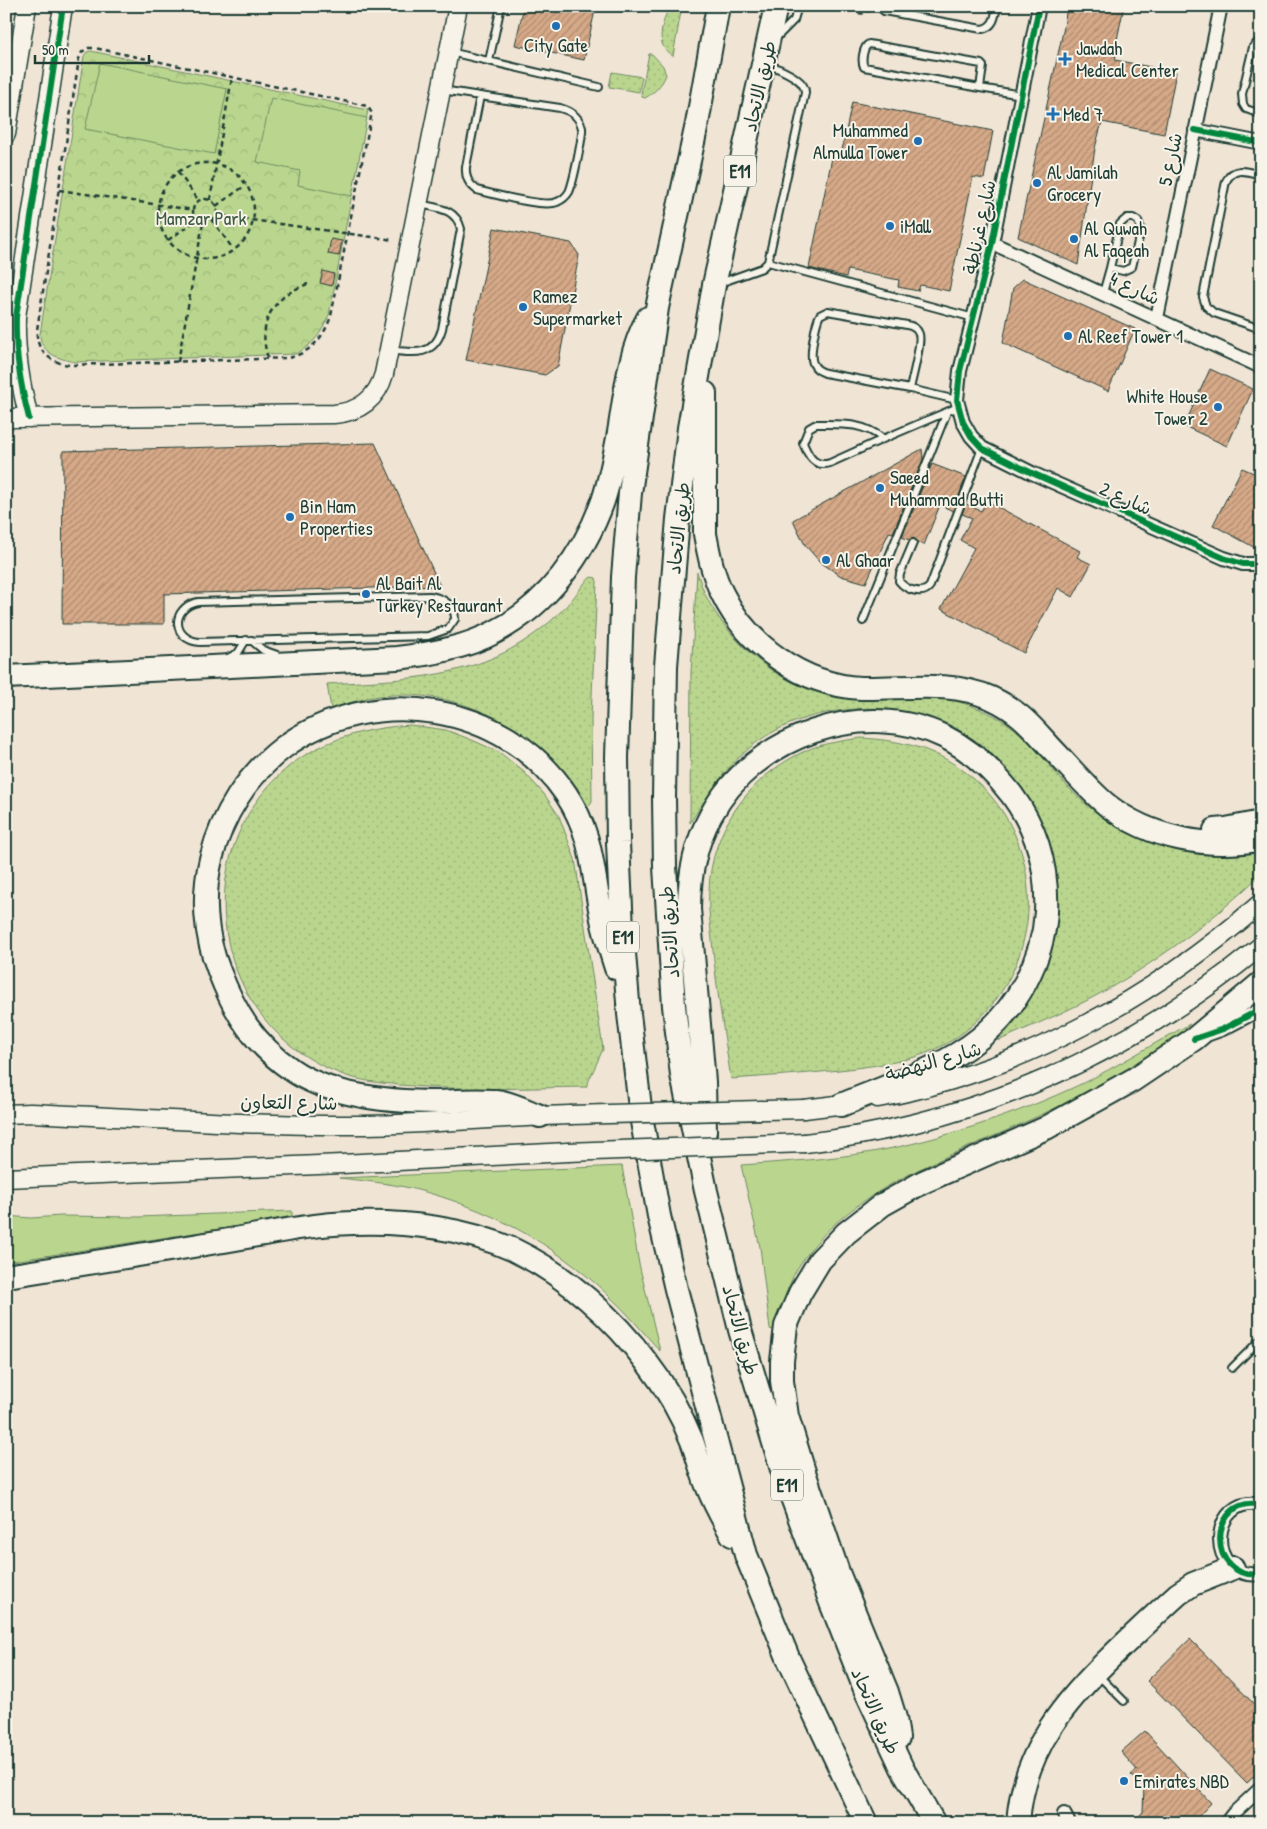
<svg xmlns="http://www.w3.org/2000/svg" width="1267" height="1829" viewBox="0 0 1267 1829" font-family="'Patrick Hand','Playpen Sans Arabic',sans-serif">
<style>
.grass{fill:url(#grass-dots);stroke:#6c8a61}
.park{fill:url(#park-crowns);stroke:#6c8a61}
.garden{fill:#bad68e;stroke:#6c8a61}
.building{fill:url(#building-hatch);stroke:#1f3d34}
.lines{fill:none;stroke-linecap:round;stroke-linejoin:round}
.lane-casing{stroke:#1f3d34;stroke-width:10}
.street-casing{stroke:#1f3d34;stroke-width:16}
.secondary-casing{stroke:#1f3d34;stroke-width:21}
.highway-casing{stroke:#1f3d34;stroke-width:26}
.path{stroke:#1f3d34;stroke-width:2.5;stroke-dasharray:5 4;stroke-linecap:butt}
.lane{stroke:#f7f3e8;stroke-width:6}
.street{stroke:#f7f3e8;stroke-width:12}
.secondary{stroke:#f7f3e8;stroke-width:18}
.highway{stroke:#f7f3e8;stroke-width:22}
.secondary-bridge-casing{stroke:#1f3d34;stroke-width:21;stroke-linecap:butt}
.secondary-bridge{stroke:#f7f3e8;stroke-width:18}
.cycleway-casing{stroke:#f7f3e8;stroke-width:9}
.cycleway{stroke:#00873e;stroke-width:6}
.poi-dot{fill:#1f6fb2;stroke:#f7f3e8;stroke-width:2}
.labels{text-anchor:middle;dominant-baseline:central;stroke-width:4;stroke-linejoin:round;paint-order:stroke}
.shield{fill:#f7f3e8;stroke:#60746a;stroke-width:1}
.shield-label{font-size:18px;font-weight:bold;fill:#1f3d34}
.poi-label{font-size:19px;fill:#1f3d34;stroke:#f7f3e8;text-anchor:start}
.street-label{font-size:19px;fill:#1f3d34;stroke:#f7f3e8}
.park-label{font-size:19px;fill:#3e5c46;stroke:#f7f3e8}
</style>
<defs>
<pattern id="grass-dots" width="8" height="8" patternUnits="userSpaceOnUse" patternTransform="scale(1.25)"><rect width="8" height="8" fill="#bad68e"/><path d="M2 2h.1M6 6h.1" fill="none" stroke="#9fb97b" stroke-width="1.8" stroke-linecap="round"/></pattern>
<pattern id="park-crowns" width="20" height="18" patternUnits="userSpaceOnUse" patternTransform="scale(1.25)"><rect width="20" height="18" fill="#bad68e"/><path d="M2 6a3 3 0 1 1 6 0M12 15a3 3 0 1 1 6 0" fill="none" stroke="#9fb97b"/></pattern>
<pattern id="building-hatch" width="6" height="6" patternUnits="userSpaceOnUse" patternTransform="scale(1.25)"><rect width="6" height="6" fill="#d6a988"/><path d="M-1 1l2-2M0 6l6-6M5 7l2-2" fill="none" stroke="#ad8b70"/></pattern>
</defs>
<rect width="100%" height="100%" fill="#f0e4d5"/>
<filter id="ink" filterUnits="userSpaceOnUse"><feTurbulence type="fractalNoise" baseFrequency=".02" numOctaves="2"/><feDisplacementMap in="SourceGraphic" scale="10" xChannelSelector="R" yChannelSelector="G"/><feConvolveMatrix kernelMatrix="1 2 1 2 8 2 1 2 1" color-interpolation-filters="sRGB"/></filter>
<g filter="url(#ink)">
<path class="grass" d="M669,6H682L673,56C653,45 663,23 669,6Z
M649,54H652L663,66L666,75C662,85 654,93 645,98L642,97L641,93Z
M612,72L642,77L639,92L609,87Z
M697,572C700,581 703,591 708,600C729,640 776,684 822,692C833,694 845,693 856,694C876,695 896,696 916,697C926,697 937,697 947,699C963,702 978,708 993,715C1024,730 1046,763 1069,788C1109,830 1161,855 1220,855C1233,856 1248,855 1261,852V874C1210,924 1141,974 1078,1005C1052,1018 1024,1029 998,1041C1084,952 1078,814 973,742C930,713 889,703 837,711C804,716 770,729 745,752C722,772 706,798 690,823L691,672Z
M591,577L596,578L597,582L591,718L592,801L589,806L585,804C545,728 452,682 367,698C355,701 343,705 331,709L327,684C405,679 477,680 541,629C553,620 564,609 574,597C579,591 584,582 591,577Z
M410,725L446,730L472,740L499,752L524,772L544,794L559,816L575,859L603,1049L586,1087C524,1088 462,1091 400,1085C381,1083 359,1081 341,1074C213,1026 183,857 287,768C322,739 366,728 410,725Z
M861,738C896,740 927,746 957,766C1062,836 1048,995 936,1049C908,1062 878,1065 848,1069C809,1074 770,1076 731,1079C724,1033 716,987 712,940C710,923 708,907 709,890C711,829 750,776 805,751C822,743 842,741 861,738Z"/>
<path class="park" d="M91,51L368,110L329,315C321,334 314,344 296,354L75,362C59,359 40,353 40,334L84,56L87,52Z"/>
<path class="garden" d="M100,63L227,89L214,154L85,129Z
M271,98L367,118L352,196L298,185L300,171L257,162Z
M1190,1024C1143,1069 1061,1106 1001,1133C927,1165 841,1197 797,1269C787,1286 783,1308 777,1326L773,1330L770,1329L760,1247L741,1165C785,1162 829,1159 872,1152C941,1140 1018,1114 1081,1084C1118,1066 1154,1043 1190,1024Z
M622,1166L639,1264L660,1351C643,1332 627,1312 608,1295C554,1243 486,1207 414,1189C389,1183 364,1181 339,1178Z
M292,1211V1216L253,1224L6,1262V1216L31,1218L61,1216L139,1217Z"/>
<path class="building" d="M524,6H596L584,60L515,45Z
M1067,6H1124L1114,54L1116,55L1115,60L1176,72L1164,134L1102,122L1095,148L1078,265L1018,237L1064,27Z
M852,102L993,131L984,179L973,177L949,291L920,285L918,291L898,287L899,280L848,270L846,277L809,268L833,153L841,155Z
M494,228L571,243L579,255L558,366L545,375L466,360Z
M331,239L342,241L339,256L328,254Z
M323,271L334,274L332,286L320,283Z
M1023,279L1135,329L1108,391L1003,343L1013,288Z
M1210,369L1253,389L1227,446L1184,426Z
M375,443L440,586L164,594V624H62L63,451Z
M922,449L923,459L893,533L889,532L866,583L841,576L820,562L805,545L793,520Z
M932,464L966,477L953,511L940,505L924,545L918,543L914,538L909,540L902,537Z
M1242,468L1261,476V551L1213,525Z
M987,501L1080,551L1077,557L1091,564L1073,597L1058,588L1024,653L941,609L974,548L960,540L972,518L962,514L966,504L981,511Z
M1190,1639L1261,1711V1770L1247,1783L1147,1681Z
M1145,1731L1211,1803L1192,1823H1132L1143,1812L1144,1786L1131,1775L1137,1770L1121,1752Z"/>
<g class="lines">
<g class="lane-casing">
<path id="lane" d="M879,6L884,11L982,29C994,27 995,17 997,6
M776,38L794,20L798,6
M1261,39L1253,47L1242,94L1243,104L1246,109L1261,114
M869,44L981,64L983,66L980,88L864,67C861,61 863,47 869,44Z
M450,52L599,87
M489,61L501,6
M980,88L1022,95
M442,90L480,96
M480,96L560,108C571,111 579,116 582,128C583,136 573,184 569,192C566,197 562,200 557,202C544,208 493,194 477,190C469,184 465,178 466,167Z
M1261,175C1247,171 1234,166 1226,181L1203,297L1206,306L1214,313L1261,329
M1127,218H1133L1138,221L1141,229L1132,267L1123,271L1110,268L1120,224Z
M768,262L974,318
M720,283L762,268L768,262L805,93C806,78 779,70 767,63
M1103,293L1110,268
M390,350C414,353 434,357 442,329L461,229C456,208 437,208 419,204
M910,389C912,378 922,343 919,334C917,328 913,326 907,325L833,312L828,311L820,315C816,322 809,355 813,363C815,369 820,371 825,373L910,389L957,400
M816,424C841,424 863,422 883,439L830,463C814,468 808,455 803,443L809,428Z
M883,439L958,407
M913,543L900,574L899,581C906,590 923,596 930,586L982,448
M430,596C443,598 455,605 455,619L448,629L428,636L200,642C172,640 170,608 198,602Z
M863,621L947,412
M251,640L263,650L277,655
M228,658L238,653L246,640
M1232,1368L1261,1339
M1098,1675L1124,1701"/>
</g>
<g class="street-casing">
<path id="street" d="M1039,6L992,243L960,371L957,400L963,422L971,436L982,448L1032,473L1224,558L1243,564H1261
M1195,130L1261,143
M992,243L1261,367
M1157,318L1221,6
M1209,1034L1223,1029L1261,1009
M1261,1505C1210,1493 1203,1581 1261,1574
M1064,1814L1069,1823
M1226,1823L1233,1814L1261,1788"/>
</g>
<g class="secondary-casing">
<path id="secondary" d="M6,134L27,6
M6,418L334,414C359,412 377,399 384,374L458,6
M29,418C20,384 15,352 16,317L63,6
M878,1098C1020,1072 1154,997 1261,903
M804,1109L853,1103
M6,1114L30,1113C142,1118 254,1126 366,1125C434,1124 502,1117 570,1115
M805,1143C975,1124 1129,1054 1261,946
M6,1178L342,1164L568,1152"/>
</g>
<g class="highway-casing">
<path id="highway" d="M718,6L697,124L657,308L630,493L623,577L617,757L618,843L622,929L629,1014L641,1116L659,1216L676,1289L746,1555L789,1660L866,1823
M776,6L714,285L689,428L678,519L666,666L664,798L665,867L674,1006L682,1075L706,1191L740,1330L783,1473L831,1603L865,1689L902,1768L934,1823
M705,393V534C709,555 713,576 723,595C748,646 803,685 861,688C905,689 949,680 991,698C1022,712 1034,730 1057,754C1073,771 1089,790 1107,805C1149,838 1209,850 1261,839
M6,677L397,658C430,654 465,648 495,632C547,605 584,554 603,501C610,480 614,459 618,438C625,399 628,352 648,318
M1215,830L1226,829L1261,822
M540,1116C527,1111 515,1105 502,1102C482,1099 460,1101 440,1102C393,1102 331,1097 292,1070C254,1044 235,1013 219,971C205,936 202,896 211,859C222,815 247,775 284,747C372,682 505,703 566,794C594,836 592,873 602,919C605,935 611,952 616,968
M705,1132L704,1082L689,909C689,875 695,844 711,815C753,736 864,697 945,737C971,750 995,773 1012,795C1037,829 1048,869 1046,912C1043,960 1017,1008 980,1038C942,1069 886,1086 841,1105
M6,1276C76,1265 147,1254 217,1242C262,1235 307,1224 353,1223C406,1221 465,1228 514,1250C566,1275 614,1318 648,1364C666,1387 681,1414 692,1441C697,1455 701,1470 706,1483C713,1501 722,1518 732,1535
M898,1738L895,1718L887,1692L839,1575L805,1475L787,1416L782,1381V1361L786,1326L800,1293L820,1260L846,1233L882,1205L923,1182L1046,1128L1133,1080L1194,1039L1261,983
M1018,1823C1023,1749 1066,1700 1116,1652C1137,1632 1157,1613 1178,1594L1193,1584L1233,1568"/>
</g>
<path class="path" d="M853,6C856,14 863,16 869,10
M88,48H95L367,106L372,113L371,117L331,316C324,337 311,353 288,358L70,365C51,363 35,351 37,330L79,59L82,52Z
M158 211a48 48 0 1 1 96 0a48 48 0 1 1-96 0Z
M178,172L199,201
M59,190L193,210
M193 211a12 12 0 1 1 24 0a12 12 0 1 1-24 0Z
M210,200L232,78
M216,206L246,185
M216,215L394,240
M212,220L233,249
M168,240L197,220
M268,358C256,321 275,294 311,283
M178,362L203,223"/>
<use href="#lane" class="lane"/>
<use href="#street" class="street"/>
<use href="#secondary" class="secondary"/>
<use href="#highway" class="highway"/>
<g class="secondary-bridge-casing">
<path id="secondary-bridge" d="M570,1115L804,1109
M568,1152L805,1143"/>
</g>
<use href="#secondary-bridge" class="secondary-bridge"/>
<g class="cycleway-casing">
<path id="cycleway" d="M1039,6L992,243L960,371L957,400L963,422L971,436L982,448L1032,473L1224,558L1243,564H1261
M1195,130L1261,143
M29,418C20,384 15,352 16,317L63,6
M1194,1039L1223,1029L1261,1009
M1261,1505C1210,1493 1203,1581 1261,1574"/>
</g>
<use href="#cycleway" class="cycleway"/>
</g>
</g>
<g class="poi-dot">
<circle cx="556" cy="26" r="5"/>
<path d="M1062.5 51.5h5v5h5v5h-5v5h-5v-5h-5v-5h5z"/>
<path d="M1050.5 106.5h5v5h5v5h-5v5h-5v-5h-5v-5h5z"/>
<circle cx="918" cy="141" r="5"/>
<circle cx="1037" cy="183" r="5"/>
<circle cx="890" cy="226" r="5"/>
<circle cx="1074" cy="239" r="5"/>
<circle cx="523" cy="307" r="5"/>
<circle cx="1068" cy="336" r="5"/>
<circle cx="1218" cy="407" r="5"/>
<circle cx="880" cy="488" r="5"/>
<circle cx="290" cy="517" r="5"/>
<circle cx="826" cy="560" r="5"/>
<circle cx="366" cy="594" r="5"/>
<circle cx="1124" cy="1781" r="5"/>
</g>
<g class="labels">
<g class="shield">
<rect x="724" y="155.5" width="32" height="31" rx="4"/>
<rect x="607" y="921.5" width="32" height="31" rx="4"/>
<rect x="771" y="1469.5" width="32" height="31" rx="4"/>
</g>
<g class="shield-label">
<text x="740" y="171">E11</text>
<text x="623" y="937">E11</text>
<text x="787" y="1485">E11</text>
</g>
<g class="poi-label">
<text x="556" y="45" text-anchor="middle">City Gate</text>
<text x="1076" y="48">Jawdah<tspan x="1076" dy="22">Medical Center</tspan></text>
<text x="1063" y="114">Med 7</text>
<text x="908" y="130" text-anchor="end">Muhammed<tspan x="908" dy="22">Almulla Tower</tspan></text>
<text x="1047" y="172">Al Jamilah<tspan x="1047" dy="22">Grocery</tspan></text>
<text x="900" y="226">iMall</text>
<text x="1084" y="228">Al Quwah<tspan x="1084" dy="22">Al Faqeah</tspan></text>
<text x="533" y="296">Ramez<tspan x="533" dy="22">Supermarket</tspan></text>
<text x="1078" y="336">Al Reef Tower 1</text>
<text x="1208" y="396" text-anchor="end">White House<tspan x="1208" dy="22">Tower 2</tspan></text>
<text x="890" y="477">Saeed<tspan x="890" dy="22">Muhammad Butti</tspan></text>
<text x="300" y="506">Bin Ham<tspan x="300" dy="22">Properties</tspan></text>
<text x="836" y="560">Al Ghaar</text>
<text x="376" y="583">Al Bait Al<tspan x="376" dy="22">Turkey Restaurant</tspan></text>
<text x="1134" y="1781">Emirates NBD</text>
</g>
<g class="street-label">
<text transform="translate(759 86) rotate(-77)">طريق الاتحاد</text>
<text transform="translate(1170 159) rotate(-78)">شارع 5</text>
<text transform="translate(979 227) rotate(-78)">شارع غرناطة</text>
<text transform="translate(1135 288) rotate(25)">شارع 4</text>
<text transform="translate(1126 498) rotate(24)">شارع 2</text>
<text transform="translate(678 528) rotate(-84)">طريق الاتحاد</text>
<text transform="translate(669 932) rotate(-94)">طريق الاتحاد</text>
<text transform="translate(933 1061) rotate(-16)">شارع النهضة</text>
<text transform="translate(289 1102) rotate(1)">شارع التعاون</text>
<text transform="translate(741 1330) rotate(75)">طريق الاتحاد</text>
<text transform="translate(876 1711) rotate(66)">طريق الاتحاد</text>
</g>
<g class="park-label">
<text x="201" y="218">Mamzar Park</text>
</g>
</g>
<rect width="1267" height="1829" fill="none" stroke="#f7f3e8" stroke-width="25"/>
<rect x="12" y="12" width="1242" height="1804" fill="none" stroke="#1f3d34" stroke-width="2" filter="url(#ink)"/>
<path d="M35 55v8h114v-8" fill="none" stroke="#1f3d34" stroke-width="2.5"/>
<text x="42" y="55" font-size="15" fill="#1f3d34" stroke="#f7f3e8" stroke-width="4" paint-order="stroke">50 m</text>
</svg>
